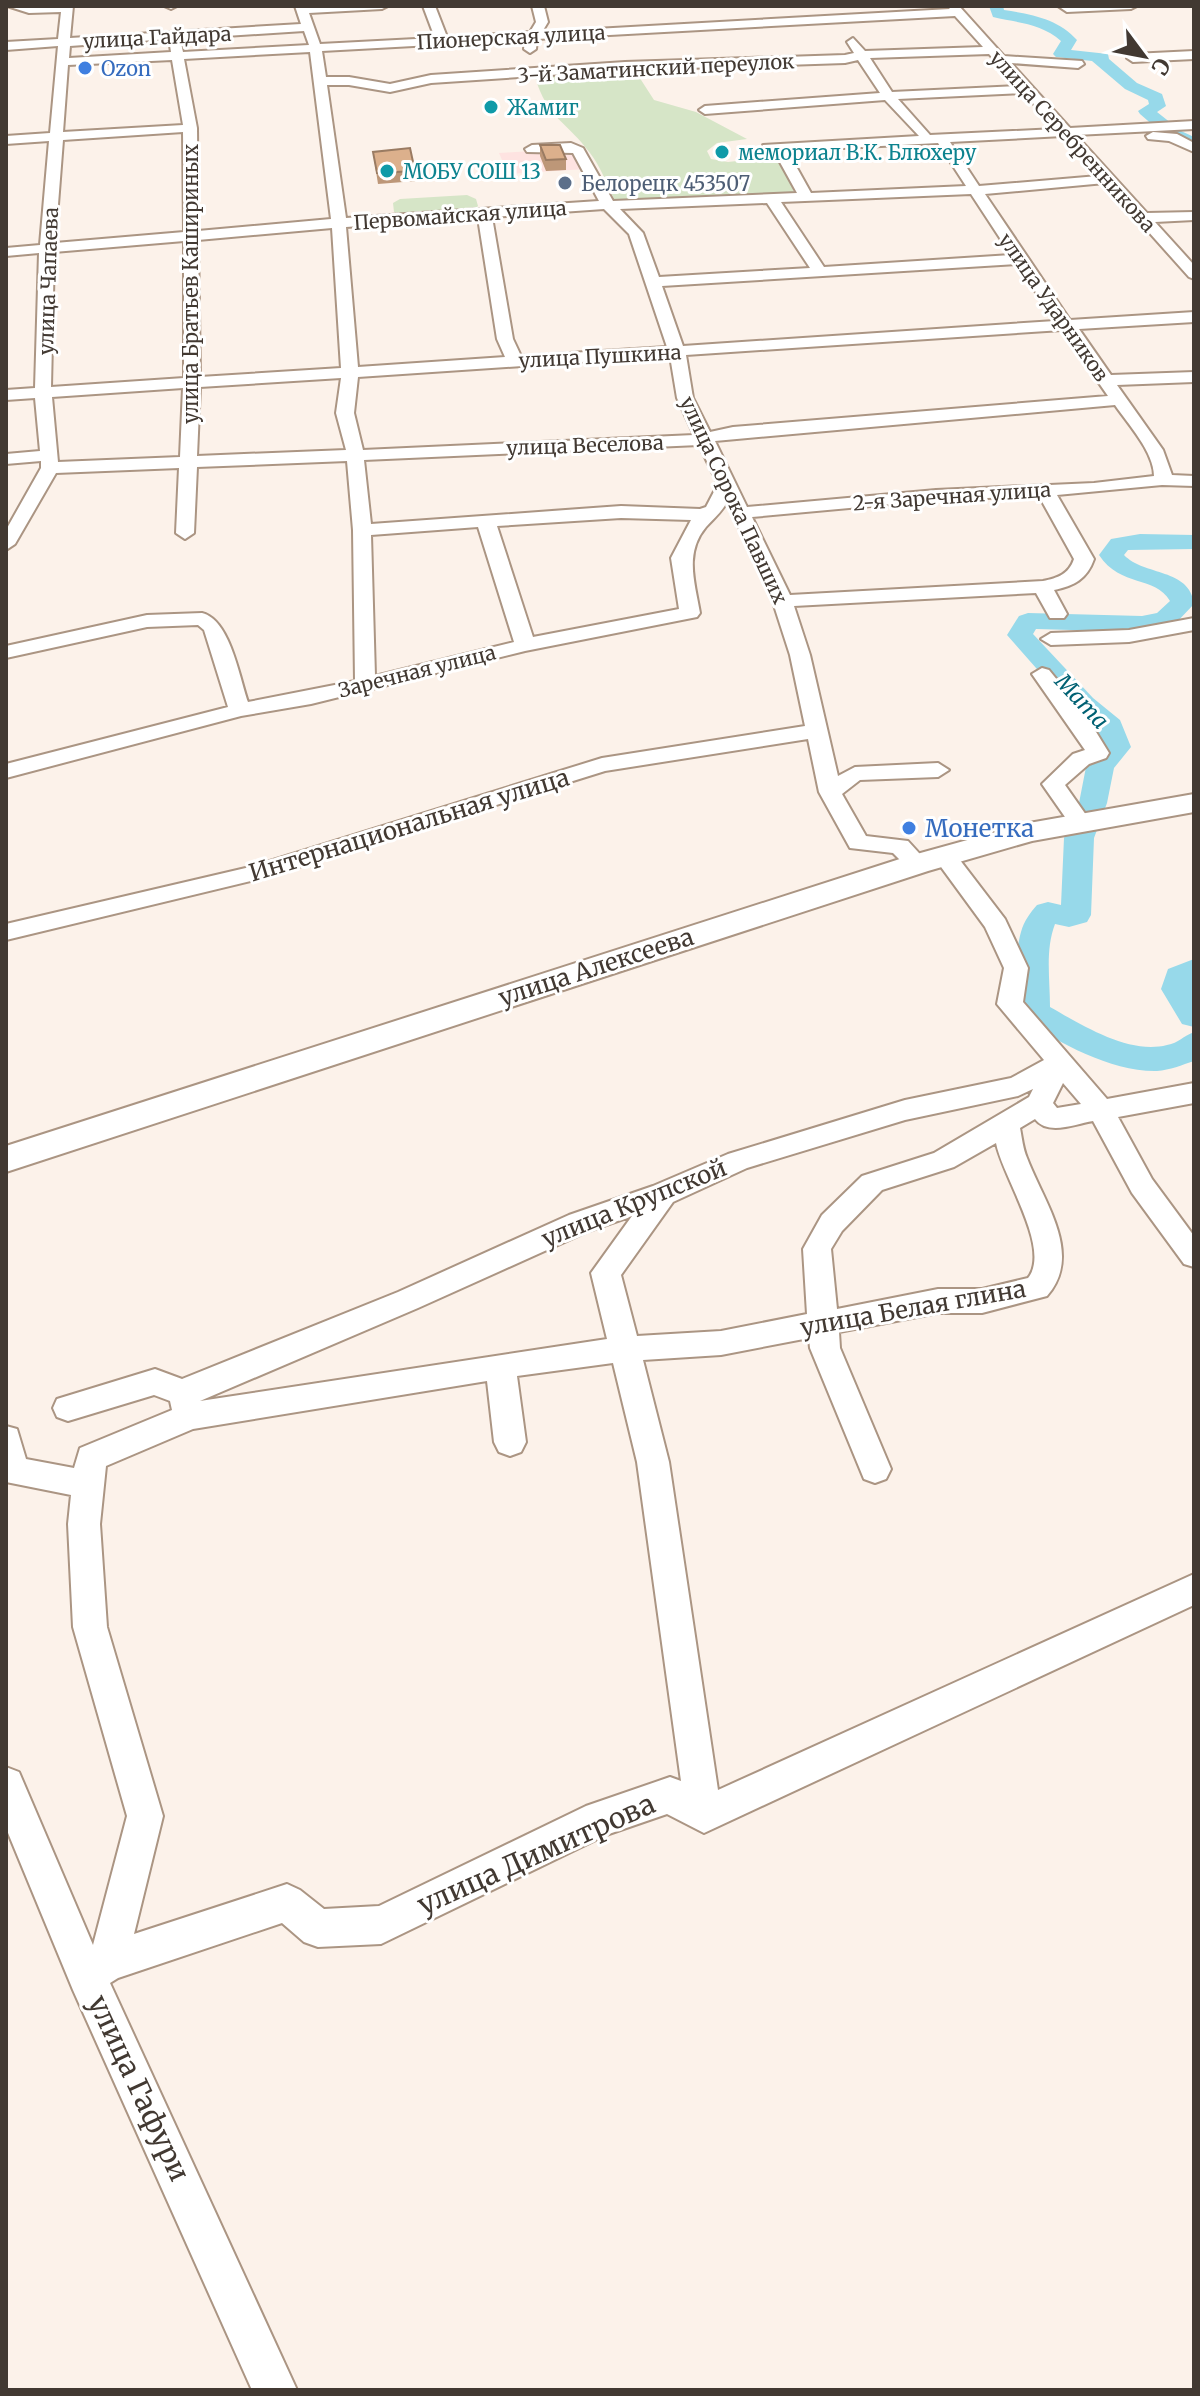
<svg xmlns="http://www.w3.org/2000/svg" width="1200" height="2396" viewBox="0 0 1200 2396" font-family="Merriweather,serif">
<style>
.education{fill:#fee3e1}
.green{fill:#d6e5c7}
.lines{fill:none;stroke-linecap:round;stroke-linejoin:round}
.river{fill:#97d9ea;fill-rule:evenodd}
.minor-casing{stroke:#ab9583;stroke-width:4}
.major-casing{stroke:#ab9583;stroke-width:4}
.minor{fill:#fff;fill-rule:evenodd}
.major{fill:#fff;fill-rule:evenodd}
.wall{fill:#bd9778}
.building{fill:#dcb08c;stroke:#9a7b62;stroke-width:2}
.shop-dot{fill:#3f7fe0;stroke:#fff;stroke-width:3}
.culture-dot{fill:#0f9aa8;stroke:#fff;stroke-width:3}
.service-dot{fill:#5c6f8a;stroke:#fff;stroke-width:3}
.labels{text-anchor:middle;dominant-baseline:central;stroke-width:6;stroke-linejoin:round;paint-order:stroke}
.far-street-label{font-size:20px;fill:#423932;stroke:#fff}
.far-shop-label{font-size:20px;fill:#366cbe;stroke:#fff;text-anchor:start}
.far-culture-label{font-size:20px;fill:#0d838f;stroke:#fff;text-anchor:start}
.far-service-label{font-size:20px;fill:#4e5e75;stroke:#fff;text-anchor:start}
.far-water-label{font-size:22px;font-style:italic;fill:#006173;stroke:#fff}
.street-label{font-size:24px;fill:#423932;stroke:#fff}
.shop-label{font-size:24px;fill:#366cbe;stroke:#fff;text-anchor:start}
.near-street-label{font-size:28px;fill:#423932;stroke:#fff}
</style>
<rect width="100%" height="100%" fill="#fcf2ea"/>
<path class="education" d="M564,149L572,151L586,169L508,174L499,153Z"/>
<path class="green" d="M634,69L654,100L696,112L747,139L717,143L707,151L711,159L728,162L774,157L790,178L794,194L616,203C608,187 601,167 590,153C568,123 547,118 535,77Z
M467,195L476,199L478,206L475,209L407,215L394,212L393,203L400,199Z"/>
<g class="lines">
<path class="river" d="M989,6H1003L1004,10C1031,14 1059,19 1077,40L1071,50L1108,54L1109,59L1137,83L1162,94L1166,106L1157,112L1181,131L1194,137V148L1169,139L1140,114L1138,111L1149,104L1148,100L1125,89L1092,61L1056,57L1053,54L1061,41C1041,23 1018,23 993,17Z
M1140,534L1194,535V549L1128,550L1124,555C1144,576 1190,568 1194,604L1175,624L1142,632L1036,629L1033,634L1093,698L1120,720L1131,747L1114,768L1107,803L1094,838L1091,915L1087,922L1069,927L1055,924C1045,950 1050,979 1050,1007C1082,1025 1129,1055 1167,1045C1179,1043 1183,1036 1194,1032V1061C1182,1065 1170,1070 1157,1071C1111,1072 1061,1043 1022,1020C1013,1004 1015,951 1021,932C1024,921 1030,913 1037,905L1048,902L1061,905L1064,838L1079,803L1086,767L1103,746L1097,729L1073,710L1007,635L1019,616L1028,613L1142,616L1157,613L1170,601C1155,575 1121,588 1099,555L1111,539Z
M1194,959V1027L1182,1024L1161,989L1168,969Z"/>
<g class="minor-casing">
<path id="minor" d="M7,6H73L70,38L301,24L295,6H388L382,9L309,13L320,44L435,38L423,6H435L447,37L530,32L536,22L532,6H544L548,22L542,32L950,9L947,6H959L1004,56L1082,61L1084,64L1078,68L1011,63L1070,128L1194,121V129L1076,135L1147,213L1194,212V220L1155,222L1194,265V279L1189,277L1105,183L985,194L1070,320L1194,312V322L1079,329L1111,375L1194,372V382L1117,385L1163,450L1172,475L1194,476V486L1162,485L1057,495L1094,559C1087,579 1074,586 1054,590L1067,614L1064,618H1050L1036,593L794,606L810,655L838,776L855,767L938,763L949,770L938,777L860,780L842,794L866,836L908,841L929,864L925,869H909L893,853L850,848L819,792L808,739L605,771L263,878L6,940V924L250,867L602,758L805,726L790,655L770,593L727,502C721,513 714,518 706,527C684,553 695,583 700,613L697,617L525,651L311,704L241,716L6,778V764L228,707L204,630L198,625L147,627L6,658V646L147,615L202,613C230,620 239,676 248,702L355,681L353,530L347,461L197,467L194,533L185,539L176,533L179,468L56,473L15,544L6,550V530L41,468V461L6,464V454L40,451L35,398L6,400V390L35,388L39,253L6,256V248L40,245L49,141L6,144V136L50,133L58,46L6,50V42L58,39L61,12L29,13ZM955,16L983,47L865,51L853,38L847,42L854,53L845,55L625,62L431,75L390,84L349,77H326L322,51L525,40L524,49L530,53L536,49L537,39ZM304,31L309,45L183,52L180,39ZM169,39L171,52L69,58L70,46ZM310,52L331,219L198,231L197,128L184,59ZM989,54L1018,86L892,92L870,58ZM172,60L183,125L63,132L68,65ZM858,60L880,93L705,106L699,110L705,114L885,100L919,136L763,145V151H782L776,155L797,193L613,201L583,148L571,143L532,145L525,149L527,152L573,153L599,201L346,218L327,85H349L390,92L431,83L625,70L845,63ZM1024,93L1056,129L930,135L898,99ZM183,132L184,232L55,243L63,140ZM1063,136L1098,176L979,186L950,142ZM938,143L966,186L811,193L792,159L810,157L812,154L805,150ZM971,194L1011,255L824,267L781,202ZM767,203L810,268L659,277L643,233L620,209ZM604,209L629,234L667,347L521,356L513,339L492,217ZM478,218L497,339L505,357L358,367L346,227ZM332,228L341,368L200,377L198,240ZM184,241V378L51,387L54,252ZM1017,264L1055,321L683,346L662,286ZM1062,330L1108,396L733,427L710,432L693,398L686,355ZM670,356L677,398L694,435L363,450L354,413L358,377ZM341,378L336,413L346,450L197,456L200,387ZM183,388L180,457L58,462L52,397ZM1115,405C1128,424 1154,452 1154,476L1094,483L936,490L747,507L715,441ZM699,445L718,484L706,507L700,509L621,506L371,524L364,460ZM1039,496L1074,559C1069,574 1058,578 1043,581L790,595L752,517L936,500ZM621,518L691,520L671,558L679,609L533,637L497,526ZM478,527L514,642L375,676L371,535Z
M164,6H177L171,9Z
M1058,6H1137L1131,9L1067,12Z
M1194,51V59L1133,62L1127,58L1133,54Z
M1153,132L1177,134L1194,143V152L1169,141L1148,139L1146,136Z
M1194,618V630L1129,642L1051,645L1041,639L1051,633L1129,630Z
M1042,668L1049,670L1085,714L1109,753L1106,758L1089,764L1065,785L1091,822L1088,827H1072L1042,784L1073,754L1085,750L1032,674Z
M945,849L953,851L1005,919L1028,968L1023,1002L1107,1099L1194,1083V1103L1118,1117L1152,1179L1194,1236V1267L1184,1264L1132,1193L1093,1121C1075,1124 1048,1136 1035,1119L1020,1128C1022,1138 1023,1149 1027,1158C1043,1201 1084,1254 1047,1296L982,1313H938L839,1332L840,1348L891,1469L886,1479L875,1483L864,1479L810,1348L809,1338L721,1355L643,1360L669,1462L718,1790L1194,1574V1605L704,1833L667,1814L606,1835L381,1944L318,1947L304,1942L282,1923L118,1978L110,1983L297,2390H252L73,1990L6,1828V1767L19,1772L93,1945L127,1816L73,1627L68,1524L71,1495L6,1482V1426L17,1429L26,1459L74,1468L80,1448L172,1410L170,1401L154,1395L68,1421L57,1417L53,1408L57,1399L155,1369L182,1379L398,1292L569,1215L653,1186L728,1154L905,1100L1011,1078L1044,1060L997,1004L1004,968L985,927L933,856L937,851ZM1063,1083L1081,1104L1057,1108L1053,1103ZM1033,1089L1029,1097L934,1153L862,1176L822,1215L803,1249L807,1314L721,1331L637,1336L621,1275L673,1202L747,1168L905,1120L1018,1096ZM996,1143C1002,1176 1052,1249 1028,1278L982,1289H938L837,1309L831,1249L842,1231L882,1190L954,1167ZM632,1216L591,1273L607,1339L200,1401L418,1308L589,1231ZM613,1363L637,1462L681,1781L670,1777L586,1806L379,1906L324,1909L300,1890L287,1884L134,1934L163,1816L107,1627L100,1524L106,1466L193,1429L487,1381L494,1442L499,1452L510,1456L521,1452L526,1442L517,1376Z"/>
</g>
<g class="major-casing">
<path id="major" d="M1194,794V812L1032,841L928,871L6,1172V1146L906,857L1029,823Z"/>
</g>
<use href="#minor" class="minor"/>
<use href="#major" class="major"/>
</g>
<path class="wall" d="M540,145L566,159V170L546,171L540,156Z
M373,152L415,171L416,181L378,184Z"/>
<path class="building" d="M540,145H560L566,159L546,160Z
M410,148L415,171L377,173L373,152Z"/>
<g class="shop-dot">
<circle cx="85" cy="68" r="8"/>
<circle cx="909" cy="828" r="8"/>
</g>
<g class="culture-dot">
<circle cx="491" cy="107" r="8"/>
<circle cx="722" cy="152" r="8"/>
<circle cx="387" cy="171" r="8"/>
</g>
<circle class="service-dot" cx="565" cy="183" r="8"/>
<g class="labels">
<g class="far-street-label">
<text transform="translate(157 37) rotate(-3)">улица Гайдара</text>
<text transform="translate(511 37) rotate(-3)">Пионерская улица</text>
<text transform="translate(656 68) rotate(-3)">3-й Заматинский переулок</text>
<text transform="translate(1073 141) rotate(48)">улица Серебренникова</text>
<text transform="translate(460 215) rotate(-4)">Первомайская улица</text>
<text transform="translate(48 281) rotate(-88)">улица Чапаева</text>
<text transform="translate(190 284) rotate(-90)">улица Братьев Кашириных</text>
<text transform="translate(1054 307) rotate(55)">улица Ударников</text>
<text transform="translate(600 356) rotate(-3)">улица Пушкина</text>
<text transform="translate(585 445) rotate(-2)">улица Веселова</text>
<text transform="translate(952 496) rotate(-4)">2-я Заречная улица</text>
<text transform="translate(734 500) rotate(65)">улица Сорока Павших</text>
<text transform="translate(417 671) rotate(-14)">Заречная улица</text>
</g>
<g class="far-shop-label">
<text x="101" y="68">Ozon</text>
</g>
<g class="far-culture-label">
<text x="507" y="107">Жамиг</text>
<text x="738" y="152">мемориал В.К. Блюхеру</text>
<text x="403" y="171">МОБУ СОШ 13</text>
</g>
<g class="far-service-label">
<text x="581" y="183">Белорецк 453507</text>
</g>
<g class="far-water-label">
<text transform="translate(1082 701) rotate(47)">Мата</text>
</g>
<g class="street-label">
<text transform="translate(409 825) rotate(-17)">Интернациональная улица</text>
<text transform="translate(596 967) rotate(-18)">улица Алексеева</text>
<text transform="translate(634 1203) rotate(-22)">улица Крупской</text>
<text transform="translate(913 1308) rotate(-10)">улица Белая глина</text>
</g>
<g class="shop-label">
<text x="925" y="828">Монетка</text>
</g>
<g class="near-street-label">
<text transform="translate(536 1854) rotate(-24)">улица Димитрова</text>
<text transform="translate(139 2088) rotate(65)">улица Гафури</text>
</g>
</g>
<rect width="1200" height="2396" fill="none" stroke="#423932" stroke-width="16"/>
<g transform="translate(1144 56) rotate(122)" stroke="#ffffff" stroke-width="6" paint-order="stroke">
<path d="M0-6L14 30L0 20L-14 30Z" fill="#423932"/>
<text y="-12" font-size="22" font-weight="bold" text-anchor="middle" fill="#423932">С</text>
</g>
</svg>
